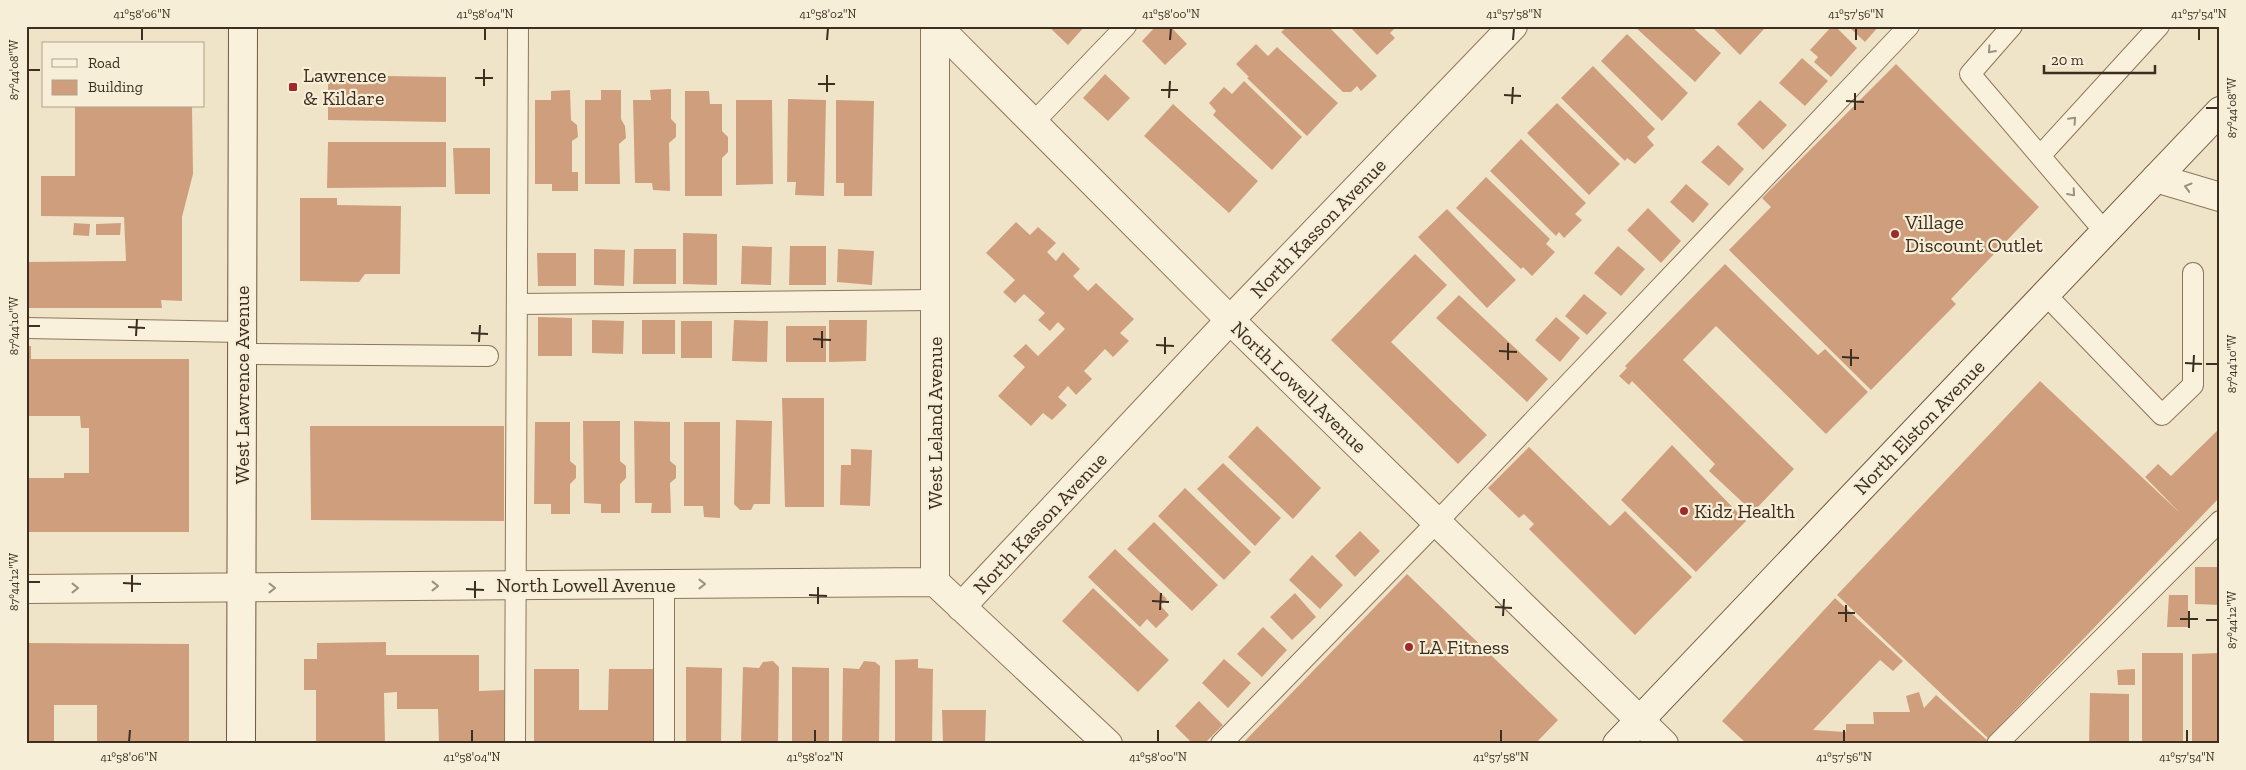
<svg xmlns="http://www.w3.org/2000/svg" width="2246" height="770" viewBox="0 0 2246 770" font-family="'Zilla Slab',serif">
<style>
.building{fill:#cf9f7d}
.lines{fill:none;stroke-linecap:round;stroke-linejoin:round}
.service-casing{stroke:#8d765c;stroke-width:22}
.minor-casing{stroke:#8d765c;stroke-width:30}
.secondary-casing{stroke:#6f573f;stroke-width:30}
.service{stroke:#faf1dc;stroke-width:20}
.minor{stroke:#faf1dc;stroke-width:28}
.secondary{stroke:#faf1dc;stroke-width:28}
.oneway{stroke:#9c907e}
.ticks{fill:none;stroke:#3d2e20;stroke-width:2}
.poi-dot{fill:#9e2a2b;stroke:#f7eed8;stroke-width:2}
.labels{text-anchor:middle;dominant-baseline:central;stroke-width:4.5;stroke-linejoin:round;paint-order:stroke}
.poi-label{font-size:20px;fill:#3d2e20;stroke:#f7eed8;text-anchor:start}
.street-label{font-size:20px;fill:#3d2e20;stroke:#f7eed8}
.neatline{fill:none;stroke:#3d2e20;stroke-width:2}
.ticks-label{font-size:12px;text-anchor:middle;fill:#3d2e20}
</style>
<rect width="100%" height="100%" fill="#f0e4c8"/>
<path class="building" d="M1048,26H1085L1068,45Z
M1156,26H1170L1187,44L1165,65L1142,41Z
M1288,26H1328L1377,76L1361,91L1357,86L1351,92H1343L1281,32Z
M1349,26H1397L1390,33L1395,38L1377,55Z
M1634,26H1691L1721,53L1695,82Z
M1711,26H1761L1764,29L1740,55Z
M1832,26H1835L1857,48L1831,77L1814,62L1818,57L1810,50Z
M1848,26H1879L1865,42Z
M1627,34L1688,93L1662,121L1601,61Z
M1256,44L1268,56L1277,47L1338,103L1307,136L1247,78L1249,77L1236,64Z
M1802,58L1828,81L1805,106L1779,83Z
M1896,64L2039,207L1951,299L1956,304L1871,390L1729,250L1771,207L1762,198Z
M1593,66L1655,129L1647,137L1654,145L1635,164L1627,158L1625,161L1561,98Z
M1105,74L1130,98L1108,121L1083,98Z
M328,75L446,77V122L328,120Z
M1244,81L1302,137L1272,170L1213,115L1216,111L1209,103L1224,87L1232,94Z
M671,89V119L676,124V137L669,143L670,191L653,190L652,183H635L633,100H651L650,90Z
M570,90L571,120L577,125L578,137L572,141V172H578V191H552V184H535V100H551V91Z
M601,90H621V119L625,126L626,138L619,144L620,184H585V100H601Z
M685,91H709L710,104H722V131L728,137V152L722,158V196H685Z
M788,99L826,100L824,196L795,195L796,182H787Z
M736,100H772L773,184L736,185Z
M836,100L874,101L872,196H844V183H836Z
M1760,100L1787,125L1763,150L1737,124Z
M1557,103L1620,164L1589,195L1527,133Z
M1173,104L1258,181L1229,213L1144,136Z
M75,106H192L193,174L182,217V301L161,300L162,308H26V262L126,261L124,217L41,216V176H75Z
M1521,139L1586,203L1575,214L1582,220L1564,238L1559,232L1556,236L1490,171Z
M328,142H446V187L327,188Z
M1718,145L1744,169L1729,186L1701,162Z
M453,148H490V194H455Z
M1486,177L1550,239L1546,244L1555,252L1532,276L1523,267L1521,269L1456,208Z
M1686,184L1709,204L1693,223L1670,202Z
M300,198H337V205L401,206L400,274H365L359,282L300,281Z
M1648,208L1681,241L1661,263L1627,230Z
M1447,209L1516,280L1487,308L1418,237Z
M1016,222L1030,235L1038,227L1056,243L1047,252L1056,261L1063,252L1080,269L1073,276L1088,291L1096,283L1134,319L1120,333L1129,341L1113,357L1105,349L1084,371L1092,379L1076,395L1068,386L1058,397L1067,405L1052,420L1043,413L1031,426L998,396L1025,367L1013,356L1026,344L1038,356L1065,329L1058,322L1050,331L1038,320L1045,313L1024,294L1015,303L1003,292L1015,280L986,253Z
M74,223L90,224L89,236L73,235Z
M121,223L120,235H96V224Z
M683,233L717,234V285L683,284Z
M742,246L772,247L771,285L741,284Z
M790,246H826V285H789Z
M1618,246L1645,269L1621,296L1594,273Z
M594,249L625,250L624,286L594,285Z
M634,249H676V284H633Z
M838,249L874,251L872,285L837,282Z
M537,253H576V286H538Z
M1415,254L1447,285L1391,342L1487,435L1458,464L1331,340Z
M1725,264L1818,355L1825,349L1868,392L1826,434L1716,326L1683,360L1794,469L1753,512L1709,471L1715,464L1632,381L1629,385L1619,376L1627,368L1625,366Z
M1584,294L1607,313L1587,335L1565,316Z
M1459,295L1548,379L1527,402L1436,318Z
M538,317L572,318V356H538Z
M1556,317L1580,338L1560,362L1535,340Z
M592,320L624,321L623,354L592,353Z
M642,320H675V354H642Z
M734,320L768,321L767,362L732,361Z
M829,320H867L866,361L829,362Z
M681,321H712V358H681Z
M786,326H826V362H786Z
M26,346H31V359H189V532H26V478H64V473H89V428H81L80,416H26Z
M2040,381L2180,513L2145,477L2158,464L2171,476L2220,428V497L1988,738L1837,595Z
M782,398H824V507H785Z
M736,420L772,421L770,504H754L751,510H740L734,504Z
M583,421H620V461L626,466V478L620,484V513H601V504L584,503Z
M634,421L670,422V461L676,466V478L670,483L671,513H651L652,503H635Z
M535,422H570V461L576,466V478L570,484V514H551V504H534Z
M684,422H720V518L704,517L703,506H684Z
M310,426H504V521L311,520Z
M1257,426L1321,488L1293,519L1228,457Z
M1672,445L1746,521L1696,572L1621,500Z
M1529,447L1610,526L1625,511L1692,577L1635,635L1529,529L1534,524L1524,514L1519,518L1488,488Z
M851,449L872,450L870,506L840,505L841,465H851Z
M1223,463L1281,518L1255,546L1197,489Z
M1185,488L1251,552L1224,580L1158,516Z
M1154,522L1218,585L1192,611L1127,549Z
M1360,531L1380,551L1355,577L1335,556Z
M1115,549L1167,599L1160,605L1169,615L1156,628L1147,619L1140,627L1088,577Z
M1312,555L1343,585L1320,609L1289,580Z
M2195,567H2220V605L2195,604Z
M1407,574L1558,720L1535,744H1242Z
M1093,588L1169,660L1138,692L1062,621Z
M1295,593L1316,617L1292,640L1270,617Z
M2169,595H2188V627H2167Z
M1835,598L1903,661L1893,671L1880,660L1813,730L1846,732V724H1874L1873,712H1910L1906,696L1919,692L1924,708L1936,695L1987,740L1983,744H1747L1722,721Z
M1263,627L1287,650L1262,677L1237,654Z
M386,642V655H479V691L504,690V744H439L438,709H397V692L384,693L385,744H316V690H304V659H317V643Z
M26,643L189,644V744H97V705H54V743H26Z
M2142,653H2183V743L2142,744Z
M2220,653V744H2192V654Z
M918,659V668L933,669L932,744H895V660Z
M1224,659L1251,683L1228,708L1202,683Z
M773,661L779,667L778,744H741L743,667L759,668L763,662Z
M864,661L875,662L880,666L879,744H842L843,668L859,669Z
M686,667L722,668L721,744H686Z
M792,667L829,668V744H792Z
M534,669H579V710H608L609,669H656V744H534Z
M2135,669V685H2118L2117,670Z
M2090,693L2129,694V744H2089Z
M1199,701L1223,725L1204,744H1193L1175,726Z
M942,710H986L985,744H943Z"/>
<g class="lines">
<g class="service-casing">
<path id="service" d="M2012,26L1970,74L2105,232
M1033,123L1126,26
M2040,156L2159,26
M2045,294L2162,415L2193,385V273
M517,304L935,300
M26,328L242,332
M242,354L488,356
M664,585V744
M515,744L518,26
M1221,744L1438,521L1909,26
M1997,744L2220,521"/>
</g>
<g class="minor-casing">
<path id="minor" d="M935,26V582L1108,744
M937,26L1230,320L1664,744
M2156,178L2220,197
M26,589L935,582
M961,607L1230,320L1513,26"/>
</g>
<g class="secondary-casing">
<path id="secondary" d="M241,744L243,26
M1617,744L2220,111"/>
</g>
<use href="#service" class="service"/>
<use href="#minor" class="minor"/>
<use href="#secondary" class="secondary"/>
</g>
<defs><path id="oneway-chevron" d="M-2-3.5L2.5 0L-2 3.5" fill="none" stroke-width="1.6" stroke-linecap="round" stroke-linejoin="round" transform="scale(1.25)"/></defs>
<g class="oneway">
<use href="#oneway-chevron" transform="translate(1991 50) rotate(132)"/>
<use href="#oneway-chevron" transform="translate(2073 120) rotate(-47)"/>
<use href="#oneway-chevron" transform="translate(2188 187) rotate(-164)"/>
<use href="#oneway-chevron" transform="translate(2072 193) rotate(49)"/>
<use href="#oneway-chevron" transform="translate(702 584)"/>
<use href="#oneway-chevron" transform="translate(435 586)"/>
<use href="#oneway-chevron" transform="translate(75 588)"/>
<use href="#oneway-chevron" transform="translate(272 588)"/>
</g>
<path class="ticks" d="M142,40V28M485,40V28M827,40L828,28M1170,40L1171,28M1513,40L1514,28M1856,40V28M2199,40V28M28,70H40M475,78H493M818,84H835M484,86V69M1161,90H1178M827,92V75M1504,95L1521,96M1169,98L1170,81M1846,101L1864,102M1512,104L1513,87M2206,108H2218M1855,110V93M28,326H40M128,327L145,328M471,333L488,334M136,336L137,319M813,339L831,340M479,342L480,325M1156,345L1174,346M822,348V331M1499,351L1517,352M1165,354V337M1842,357L1859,358M1508,360V343M2185,363L2202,364M2206,364H2218M1851,366V349M2193,372L2194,355M28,582H40M123,583L141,584M466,589L484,590M132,592V575M809,595L827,596M475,598V581M1152,601L1169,602M818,604V587M1495,607L1512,608M1160,610L1161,593M1838,613H1855M1503,616L1504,599M2180,619H2198M2206,620H2218M1846,622V605M2189,628V611M129,742L130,730M472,742V730M815,742V730M1158,742V730M1501,742V730M1844,742V730M2187,742V730"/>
<g class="poi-dot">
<rect x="288" y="82" width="10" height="10" rx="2.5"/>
<circle cx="1895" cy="234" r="5"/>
<circle cx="1684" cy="511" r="5"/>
<circle cx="1409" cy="647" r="5"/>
</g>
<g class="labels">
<g class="poi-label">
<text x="303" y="75">Lawrence<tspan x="303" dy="23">&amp; Kildare</tspan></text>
<text x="1905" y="222">Village<tspan x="1905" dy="23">Discount Outlet</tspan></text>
<text x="1694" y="511">Kidz Health</text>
<text x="1419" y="647">LA Fitness</text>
</g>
<g class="street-label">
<text transform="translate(1318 228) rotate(-46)">North Kasson Avenue</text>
<text transform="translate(242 385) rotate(-90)">West Lawrence Avenue</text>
<text transform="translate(1299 387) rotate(44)">North Lowell Avenue</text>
<text transform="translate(935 423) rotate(-90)">West Leland Avenue</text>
<text transform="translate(1919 427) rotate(-46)">North Elston Avenue</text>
<text transform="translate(1040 523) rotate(-47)">North Kasson Avenue</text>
<text x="586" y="585">North Lowell Avenue</text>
</g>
</g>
<rect width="2246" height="770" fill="none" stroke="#f7eed8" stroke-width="55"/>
<rect x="42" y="42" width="162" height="65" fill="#f7eed8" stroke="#ada18e"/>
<rect x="52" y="59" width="25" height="8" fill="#faf1dc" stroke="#ada18e"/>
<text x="88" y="68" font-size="15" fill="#3d2e20">Road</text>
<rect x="52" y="80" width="25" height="15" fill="#cf9f7d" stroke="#ada18e"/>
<text x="88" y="92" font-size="15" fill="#3d2e20">Building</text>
<path d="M2044 65v8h111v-8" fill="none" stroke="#3d2e20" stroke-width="2.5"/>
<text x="2051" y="65" font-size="15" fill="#3d2e20" stroke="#f7eed8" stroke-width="4" paint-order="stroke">20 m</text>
<rect x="28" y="28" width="2190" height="714" class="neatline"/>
<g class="ticks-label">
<text x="142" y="18">41°58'06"N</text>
<text x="485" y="18">41°58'04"N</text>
<text x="828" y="18">41°58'02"N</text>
<text x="1171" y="18">41°58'00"N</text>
<text x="1514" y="18">41°57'58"N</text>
<text x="1856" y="18">41°57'56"N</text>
<text x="2199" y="18">41°57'54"N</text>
<text transform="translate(14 70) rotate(-90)" y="4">87°44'08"W</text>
<text transform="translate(2232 108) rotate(-90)" y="4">87°44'08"W</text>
<text transform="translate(14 326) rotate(-90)" y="4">87°44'10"W</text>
<text transform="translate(2232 364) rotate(-90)" y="4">87°44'10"W</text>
<text transform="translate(14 582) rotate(-90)" y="4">87°44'12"W</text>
<text transform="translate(2232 620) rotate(-90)" y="4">87°44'12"W</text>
<text x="129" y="761">41°58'06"N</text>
<text x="472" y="761">41°58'04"N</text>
<text x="815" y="761">41°58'02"N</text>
<text x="1158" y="761">41°58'00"N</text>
<text x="1501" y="761">41°57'58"N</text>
<text x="1844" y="761">41°57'56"N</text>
<text x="2187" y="761">41°57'54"N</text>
</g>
</svg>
